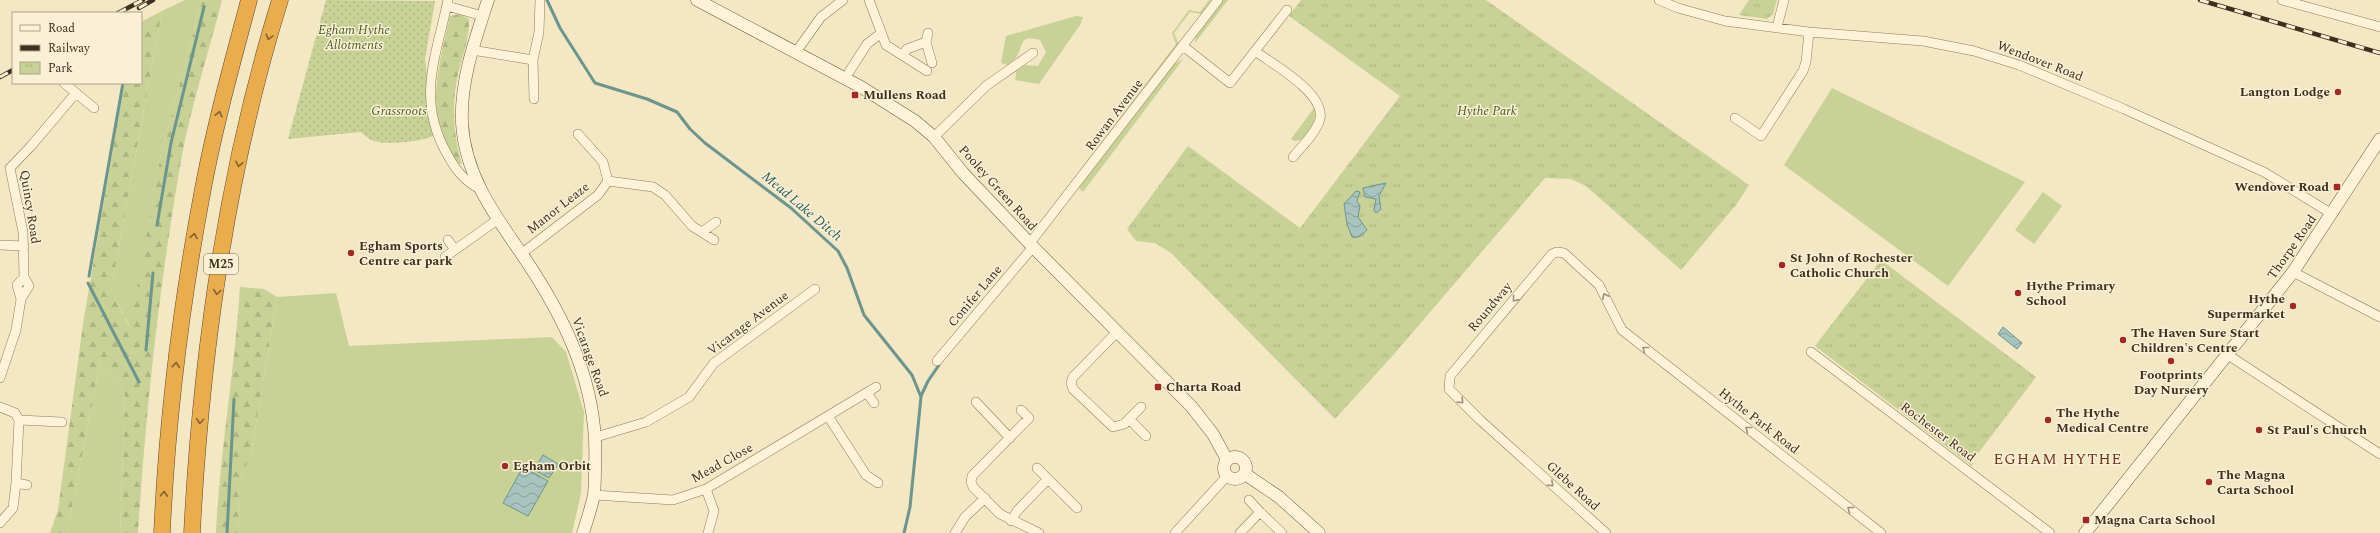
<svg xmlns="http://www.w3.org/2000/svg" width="2380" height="533" viewBox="0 0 2380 533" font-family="Spectral,serif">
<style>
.grass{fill:#c8d297}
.forest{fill:url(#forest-firs)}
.park{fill:url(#park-tufts)}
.garden{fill:url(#garden-dots)}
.water{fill:url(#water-waves);stroke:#6c958d}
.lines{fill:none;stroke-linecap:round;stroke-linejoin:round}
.stream{stroke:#6c958d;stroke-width:3}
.street-casing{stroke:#907958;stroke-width:10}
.secondary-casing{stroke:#72593b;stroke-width:13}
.highway-casing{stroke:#5d462d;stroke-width:17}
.street{stroke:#fcf3d9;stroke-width:9}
.secondary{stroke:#fcf3d9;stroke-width:12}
.highway{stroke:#e9ad4e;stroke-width:16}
.rail-casing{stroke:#3e2f1e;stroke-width:4.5}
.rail{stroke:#f9f0d5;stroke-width:3;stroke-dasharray:9;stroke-linecap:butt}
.oneway{stroke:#826131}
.oneway2{stroke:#9d917c}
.poi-dot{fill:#a52822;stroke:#f9f0d5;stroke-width:1.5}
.labels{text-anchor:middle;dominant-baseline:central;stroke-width:3;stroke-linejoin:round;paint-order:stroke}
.shield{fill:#f9f0d5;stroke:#766955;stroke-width:1}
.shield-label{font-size:12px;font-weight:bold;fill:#3e2f1e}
.park-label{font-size:13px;font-style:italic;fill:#4b5d22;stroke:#f9f0d5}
.street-label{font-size:13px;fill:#3e2f1e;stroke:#f9f0d5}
.poi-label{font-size:13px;font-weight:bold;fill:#3e2f1e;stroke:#f9f0d5;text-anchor:start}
.water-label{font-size:14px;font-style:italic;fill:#2c5f5f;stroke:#f9f0d5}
.quarter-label{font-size:15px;letter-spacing:1px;fill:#6f2f19;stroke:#f9f0d5}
</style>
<defs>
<pattern id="forest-firs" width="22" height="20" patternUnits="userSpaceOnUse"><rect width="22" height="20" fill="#c8d297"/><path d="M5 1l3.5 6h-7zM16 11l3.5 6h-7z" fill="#adb582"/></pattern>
<pattern id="park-tufts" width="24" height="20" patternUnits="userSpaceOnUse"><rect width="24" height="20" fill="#c8d297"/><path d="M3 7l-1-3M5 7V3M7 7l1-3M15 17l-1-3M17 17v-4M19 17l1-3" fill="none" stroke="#adb582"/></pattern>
<pattern id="garden-dots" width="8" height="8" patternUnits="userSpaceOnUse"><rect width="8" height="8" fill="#c8d297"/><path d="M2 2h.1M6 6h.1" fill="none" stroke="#adb582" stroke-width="1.8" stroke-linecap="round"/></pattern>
<pattern id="water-waves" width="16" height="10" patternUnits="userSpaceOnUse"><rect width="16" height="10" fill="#a7c5be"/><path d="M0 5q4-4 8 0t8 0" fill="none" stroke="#89a09a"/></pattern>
</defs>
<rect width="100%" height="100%" fill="#f3e7c4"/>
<path class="grass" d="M185,0H202L161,154L131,329L111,290L162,11Z
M1209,0H1211L1201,14L1190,12L1174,33L1179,44L1053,206L1176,44L1172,33L1189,10L1200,12Z
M1221,0H1228L1195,43L1196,34Z
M1076,16L1083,17L1080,25L1039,84L1015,80L1017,69L1025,65L1038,66L1046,52L1040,40C1019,35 1024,44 1017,56C1015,60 1010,63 1007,65L1001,63L1006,36Z
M1184,58L1083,192L1079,188L1081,185L1173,65Z
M1832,88L2025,182L1948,286L1784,165Z
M1314,108C1318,121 1308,142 1294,141L1291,139Z
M2043,192L2062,206L2034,244L2015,230Z
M336,293L349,346L552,337L566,352L584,412L581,493L572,533H238L239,483L251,454L277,297Z
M100,364L125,392L120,533H67Z"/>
<path class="forest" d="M202,0H222C209,51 192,103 182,155C160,280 146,406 138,533H120L125,392L100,364L67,533H50L58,510L83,324L124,83H141V22L162,11L111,290L130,328L161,154Z
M460,14L469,19C470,42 459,62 456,85C452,110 454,139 462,164H456C451,155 444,146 441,137C429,98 441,55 450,16Z
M240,287L264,289L277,297L251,454L239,483L238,533H216C220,450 235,369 240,287Z"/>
<path class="park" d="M1301,0H1486L1749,185L1736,205L1681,270L1586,186L1571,179L1545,178L1395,353L1335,419L1171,253L1155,243L1136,241L1127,229L1188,146L1300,228L1400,96L1289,16Z
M1749,0H1777L1773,14L1767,19L1739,15Z
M1881,260L2036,377L1973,460L1972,466L1815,346Z"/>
<path class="garden" d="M326,0L435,1L425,59L433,136C420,142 387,145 374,141C369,140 365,135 361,132L288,139Z"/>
<path class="water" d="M1386,183L1379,196L1381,209L1376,213L1374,210L1376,199L1365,197L1363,188Z
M1356,191L1360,192L1357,201L1360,206L1358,217L1367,230C1363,234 1359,239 1352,237L1347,224L1344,204Z
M2003,327L2022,343L2017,349L1998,334Z
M543,455L558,464L549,478L534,470Z
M523,467L548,481L528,516L503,503Z"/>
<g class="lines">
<path class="stream" d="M547,0L560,28L595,83L647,99L677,112L690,129L705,143L791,208L838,251L847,268L864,315L912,375L921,397L910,507L904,533
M157,225L171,143L204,7
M89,276L123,83
M88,283L139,382
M146,350L153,273
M921,396L928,381L939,365
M227,533L234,399"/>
<g class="street-casing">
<path id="street" d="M448,0C436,57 416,99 447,154C455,169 464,181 480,189
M869,0L886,45L927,71
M1659,0L1678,8L1725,21L1809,32L1923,41L1974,51L2019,65L2124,109L2264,172L2332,214
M2282,0L2380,27
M447,6L483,16
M1777,27L1784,0
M928,33L926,42L932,63
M1183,46L1230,83L1287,10
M472,50L533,60L539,32L540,0
M1255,51C1274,65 1325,93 1320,119C1317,132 1301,147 1293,157
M796,52L821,17L843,0
M902,55L907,49L926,42
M533,60L534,99
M849,72L867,44L880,34
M64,83L76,93
M1735,118L1761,136L1803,71L1806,62L1809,32
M934,137L986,86L1033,53
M608,181L653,187L665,195L692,226L714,240
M702,232L716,222
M448,240L455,250
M1030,243L1218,0
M0,245L24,246
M521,254L598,195L608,181L603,162L578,134
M445,257L497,220
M2293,272L2380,317
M21,299L17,285L24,277
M1118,331L1073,377L1071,383L1073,389L1113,427L1124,424L1141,407
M1811,352L2050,533
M2228,355L2380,454
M937,361L1033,247
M0,378L16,330L21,299L29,286L24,277L23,232L10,168L31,146L76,93L94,108
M867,393L874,403
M976,402L1010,438
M0,407L15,413L19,420L16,483L13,508L0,523
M1021,410L1029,418L972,476L971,482L973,487L1000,514L1039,533
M828,416L866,475L878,483
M1129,419L1146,436
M19,420L62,422
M596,437L646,422L689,397L714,363L815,289
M1037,468L1048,479
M16,483L27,485
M706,489L714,511L708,533
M594,495L673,500L706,489L876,387
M1249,500L1260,512
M1011,521L1017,511L1048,479L1077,508
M955,533L965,517L985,498
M1175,533L1227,476
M1240,533L1260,512L1282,533
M1606,533L1479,419L1449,389L1450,376L1552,254L1557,252L1564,253L1599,285L1622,330L1881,533"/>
</g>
<g class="secondary-casing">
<path id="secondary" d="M488,0C475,40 460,81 462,123C465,174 493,213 521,253C565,317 599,386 595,465C595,475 595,486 594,495C591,508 587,521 583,533
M697,0L861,87L915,121L934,137L963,173L1033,247L1191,406L1213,434L1227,460
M1224 468a11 11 0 1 1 22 0a11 11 0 1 1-22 0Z
M1245,474L1279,497L1319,533
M2085,533L2293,272L2380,139"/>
</g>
<g class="highway-casing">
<path id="highway" d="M162,533C167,420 181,306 202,194C214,128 232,64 249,0
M192,533C201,355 227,170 280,0"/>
</g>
<use href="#street" class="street"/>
<use href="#secondary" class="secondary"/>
<use href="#highway" class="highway"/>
<g class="rail-casing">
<path id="rail" d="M2200,0L2380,53
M139,8L153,0
M118,13L143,0
M0,77L13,70"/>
</g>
<use href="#rail" class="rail"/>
</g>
<defs><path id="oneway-chevron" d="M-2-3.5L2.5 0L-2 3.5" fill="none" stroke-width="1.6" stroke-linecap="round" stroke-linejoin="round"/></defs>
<g class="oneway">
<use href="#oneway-chevron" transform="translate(269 37) rotate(105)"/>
<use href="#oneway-chevron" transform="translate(219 114) rotate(-77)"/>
<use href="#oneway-chevron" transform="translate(239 164) rotate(102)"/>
<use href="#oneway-chevron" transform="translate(194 236) rotate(-80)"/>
<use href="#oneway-chevron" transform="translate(217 292) rotate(98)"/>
<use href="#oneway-chevron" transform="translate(176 365) rotate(-84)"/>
<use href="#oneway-chevron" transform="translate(200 421) rotate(95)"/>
<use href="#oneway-chevron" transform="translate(164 494) rotate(-87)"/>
</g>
<g class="oneway2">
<use href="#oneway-chevron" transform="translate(1605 296) rotate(-117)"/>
<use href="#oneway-chevron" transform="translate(1515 299) rotate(129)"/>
<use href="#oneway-chevron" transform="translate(1645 349) rotate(-142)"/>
<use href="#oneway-chevron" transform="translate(1461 401) rotate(46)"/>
<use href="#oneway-chevron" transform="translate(1748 429) rotate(-142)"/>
<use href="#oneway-chevron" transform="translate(1551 484) rotate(42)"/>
<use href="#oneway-chevron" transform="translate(1850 509) rotate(-142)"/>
</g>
<g class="poi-dot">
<circle cx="2338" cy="92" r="4"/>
<rect x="851" y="91" width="8" height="8" rx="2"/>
<rect x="2333" y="183" width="8" height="8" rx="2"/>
<circle cx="351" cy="253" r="4"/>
<circle cx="1782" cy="265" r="4"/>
<circle cx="2018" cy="293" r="4"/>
<circle cx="2293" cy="306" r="4"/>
<circle cx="2123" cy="340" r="4"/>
<circle cx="2171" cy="361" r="4"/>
<rect x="1154" y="383" width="8" height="8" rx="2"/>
<circle cx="2048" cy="420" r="4"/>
<circle cx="2259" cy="430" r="4"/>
<circle cx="505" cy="466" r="4"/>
<circle cx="2209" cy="482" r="4"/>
<rect x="2082" y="516" width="8" height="8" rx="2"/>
</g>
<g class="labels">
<rect class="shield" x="204" y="254" width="34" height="20" rx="3"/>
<g class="shield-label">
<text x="221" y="264">M25</text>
</g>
<g class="park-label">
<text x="354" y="30">Egham Hythe<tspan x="354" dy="15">Allotments</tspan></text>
<text x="399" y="111">Grassroots</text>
<text x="1487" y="111">Hythe Park</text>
</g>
<g class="street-label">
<text transform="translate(2040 61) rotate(21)">Wendover Road</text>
<text transform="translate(1114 115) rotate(-53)">Rowan Avenue</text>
<text transform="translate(998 188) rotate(48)">Pooley Green Road</text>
<text transform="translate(30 207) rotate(81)">Quincy Road</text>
<text transform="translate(558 208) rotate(-38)">Manor Leaze</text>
<text transform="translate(2292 247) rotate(-55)">Thorpe Road</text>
<text transform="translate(975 296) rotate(-50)">Conifer Lane</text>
<text transform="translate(1490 307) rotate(-50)">Roundway</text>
<text transform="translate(748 323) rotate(-37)">Vicarage Avenue</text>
<text transform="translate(590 357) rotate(70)">Vicarage Road</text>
<text transform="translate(1759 421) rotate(38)">Hythe Park Road</text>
<text transform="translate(1938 432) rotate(37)">Rochester Road</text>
<text transform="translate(722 463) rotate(-29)">Mead Close</text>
<text transform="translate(1573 486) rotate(42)">Glebe Road</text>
</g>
<g class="poi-label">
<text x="2330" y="92" text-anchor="end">Langton Lodge</text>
<text x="863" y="95">Mullens Road</text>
<text x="2329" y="187" text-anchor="end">Wendover Road</text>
<text x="359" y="246">Egham Sports<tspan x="359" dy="15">Centre car park</tspan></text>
<text x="1790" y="258">St John of Rochester<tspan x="1790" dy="15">Catholic Church</tspan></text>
<text x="2026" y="286">Hythe Primary<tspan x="2026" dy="15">School</tspan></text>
<text x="2285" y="299" text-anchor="end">Hythe<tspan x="2285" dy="15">Supermarket</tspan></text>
<text x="2131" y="333">The Haven Sure Start<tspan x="2131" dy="15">Children's Centre</tspan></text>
<text x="2171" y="375" text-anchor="middle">Footprints<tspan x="2171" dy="15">Day Nursery</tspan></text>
<text x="1166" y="387">Charta Road</text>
<text x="2056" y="413">The Hythe<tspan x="2056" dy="15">Medical Centre</tspan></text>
<text x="2267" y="430">St Paul's Church</text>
<text x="513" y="466">Egham Orbit</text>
<text x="2217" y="475">The Magna<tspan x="2217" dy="15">Carta School</tspan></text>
<text x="2094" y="520">Magna Carta School</text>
</g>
<g class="water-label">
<text transform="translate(802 206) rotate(40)">Mead Lake Ditch</text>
</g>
<g class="quarter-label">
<text x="2058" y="459">EGHAM HYTHE</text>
</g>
</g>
<rect x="12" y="12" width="130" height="72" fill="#f9f0d5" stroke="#aea38c"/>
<rect x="20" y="25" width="20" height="6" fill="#fcf3d9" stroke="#aea38c"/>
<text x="48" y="32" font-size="12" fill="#3e2f1e">Road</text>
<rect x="20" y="45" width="20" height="6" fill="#3e2f1e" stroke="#aea38c"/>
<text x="48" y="52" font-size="12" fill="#3e2f1e">Railway</text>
<rect x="20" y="62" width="20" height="12" fill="url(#park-tufts)" stroke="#aea38c"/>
<text x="48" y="72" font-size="12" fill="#3e2f1e">Park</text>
</svg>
